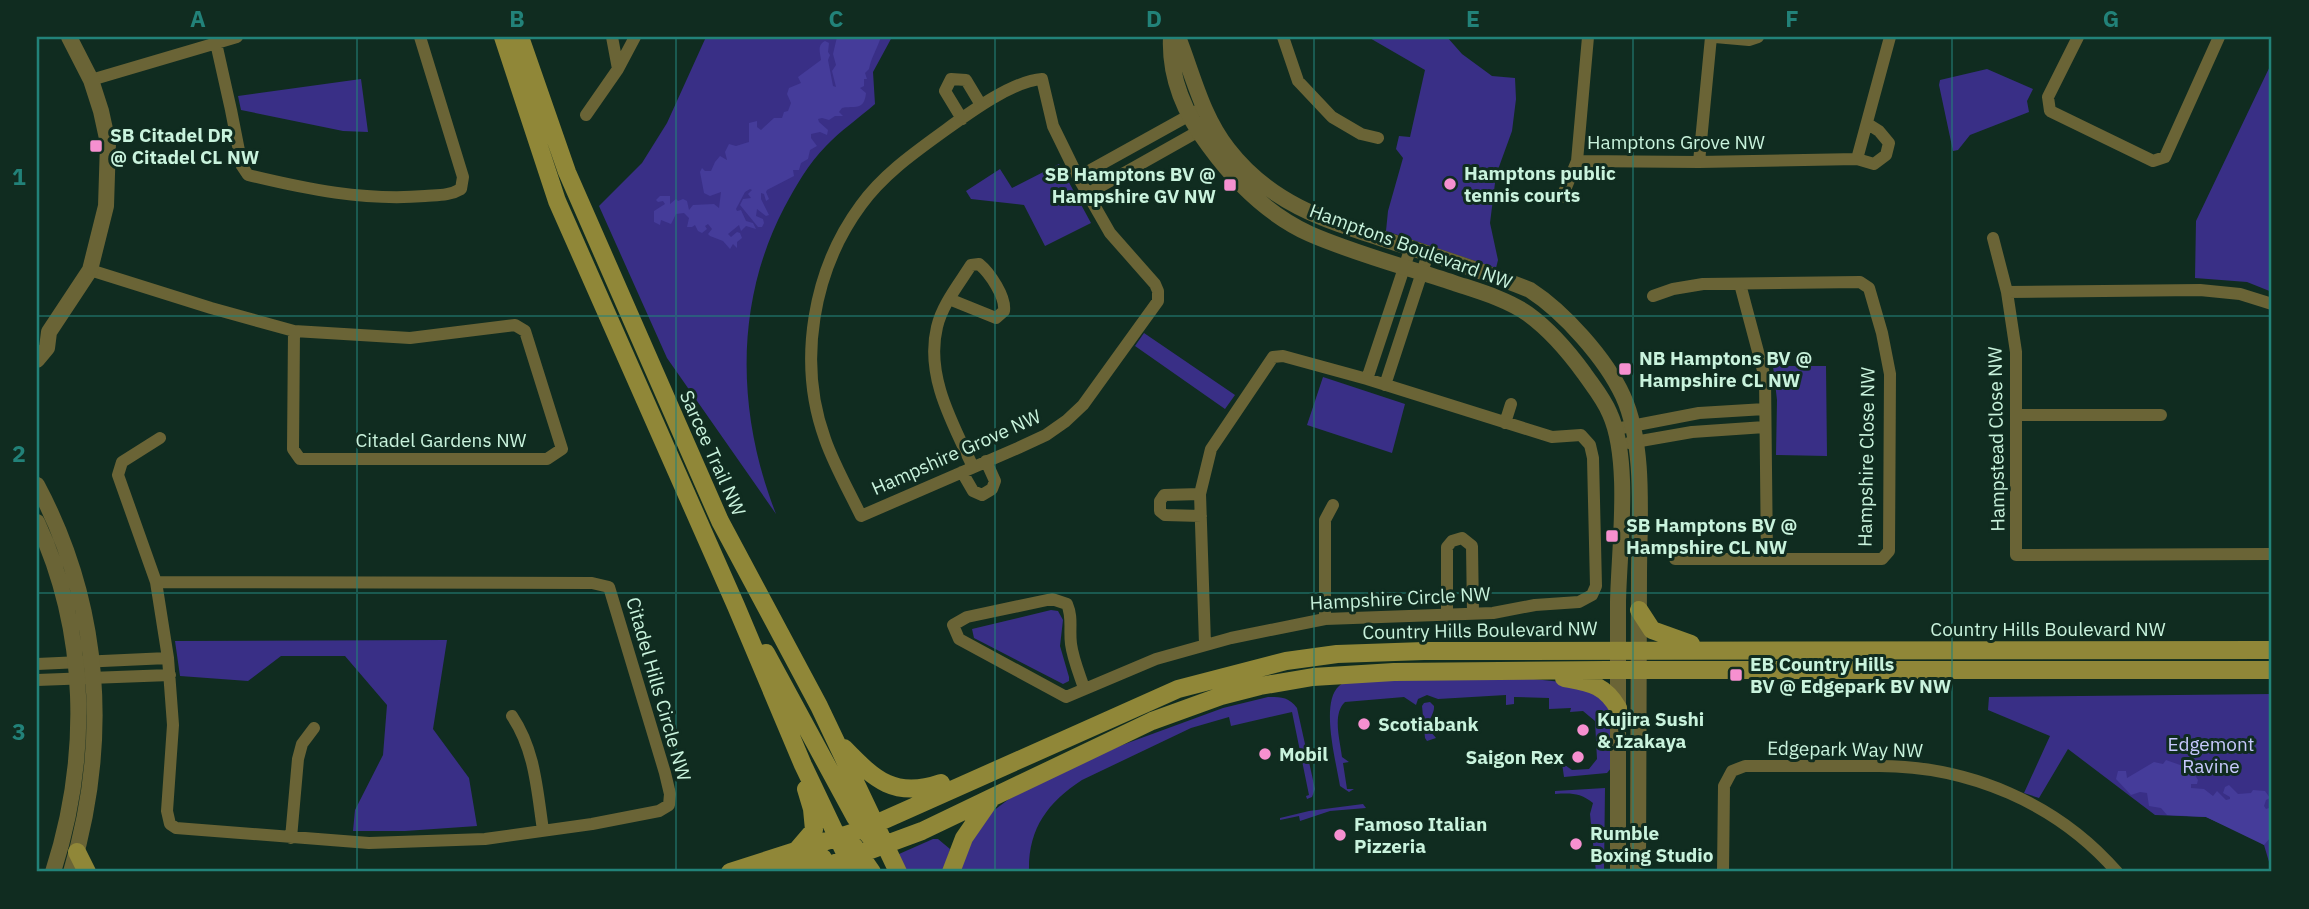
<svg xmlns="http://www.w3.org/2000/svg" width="2309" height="909" viewBox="0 0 2309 909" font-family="'IBM Plex Sans',sans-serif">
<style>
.green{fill:#392f86}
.forest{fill:#453c9a}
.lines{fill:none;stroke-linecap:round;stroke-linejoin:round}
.minor{stroke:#6a6436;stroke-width:12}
.tertiary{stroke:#6a6436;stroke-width:16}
.secondary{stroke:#908738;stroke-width:18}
.grid{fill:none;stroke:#228279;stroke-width:2;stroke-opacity:0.55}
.poi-dot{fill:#f690d0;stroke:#102c20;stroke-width:2.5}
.labels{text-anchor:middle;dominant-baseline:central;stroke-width:6;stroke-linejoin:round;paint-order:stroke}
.poi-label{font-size:19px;font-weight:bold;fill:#c9f3dd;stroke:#102c20;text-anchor:start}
.street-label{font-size:19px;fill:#c9f3dd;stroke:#102c20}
.park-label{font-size:19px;fill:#c8cafe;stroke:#102c20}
.neatline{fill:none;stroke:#228279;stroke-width:2.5}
.grid-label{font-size:23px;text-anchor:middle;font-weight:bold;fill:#228279}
</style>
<rect width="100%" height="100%" fill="#102c20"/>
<path class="green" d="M706,37H892L873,72L875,104C859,118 840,131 826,146C808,164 796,186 784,208C734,304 737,415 776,514L667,358L599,206L642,163L667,123Z
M1368,37H1447L1462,54L1492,76L1515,78L1516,99L1512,131L1496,175L1490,223L1498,260L1496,268L1386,231L1388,211L1403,158L1396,149L1399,136L1410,137L1425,70Z
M2272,62V292L2247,282L2195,278L2196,221Z
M1987,69L2033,89L2027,101L2029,112L1970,135L1958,150L1953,151L1939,85L1940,80Z
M361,79L368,132L343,131L241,110L238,96Z
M1059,164L1091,223L1045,246L1024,205L971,199L966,191L1000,169L1012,188Z
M1144,333L1235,395L1225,409L1135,346Z
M1773,366H1826L1827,456L1776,455L1777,400Z
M1323,377L1405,404L1392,453L1307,425Z
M1051,610L1058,611L1063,620L1060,646L1069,677V681L1063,684L974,638L972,629Z
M447,640L433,729L469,778L477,826L405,831H353L355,810L383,755L387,705L345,656H281L248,681L180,676L175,641Z
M1515,677L1571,683L1598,690L1611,711L1612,767L1607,773L1564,777L1562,763L1572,770L1589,769L1597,759L1595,721L1583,711L1570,712L1571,708L1549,709V698L1514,697V704L1506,705V695L1438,699L1427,695L1418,699L1416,705L1404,697L1345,702C1332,714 1340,740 1342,757L1349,762L1343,763L1347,789H1354L1349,792L1340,786C1336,761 1320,703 1339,686C1343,682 1349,681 1354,679Z
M2272,694V872L2264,845L2253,838L2206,817L2155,815L2068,749L2039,798L2024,793L2050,736L1988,710L1989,697Z
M1268,697C1281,697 1289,697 1297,708L1315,789L1312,797L1307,799L1306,796L1309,795L1292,712L1231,726L1229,717L1191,728L1082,780C1047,803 1028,829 1029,872H956L963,848L989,814L1013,796L1095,755L1223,708Z
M1430,702L1434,706C1435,715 1425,722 1430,730C1431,733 1434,735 1436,738L1427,741L1425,738L1422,706L1424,703Z
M1605,788L1604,872H1596L1590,814L1593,803C1580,793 1572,793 1555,794V791Z
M1363,804L1366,808L1330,811L1300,821L1299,816L1280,820V818L1309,811Z
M933,839H938L950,849L944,872H905L898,858L899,854Z"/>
<path class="forest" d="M837,37H881C877,49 871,58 869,69L865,73L867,79H864V86L860,88L866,93C864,112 854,105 842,108L839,112L843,116H835L829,120L822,118L818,119L819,122L828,130L827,135L820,132L811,134V138L817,146L810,150L808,159L801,163L799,170H793L794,176L767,190L766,192L769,199L766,201L764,194L761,193V199L769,215L766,216L757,209L756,216L763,219L764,223L762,227H758L740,205L743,199L751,198L748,194L752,190L750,189L745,192L736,209L737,211L741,210L746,221L753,223L756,229L746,226L741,231L739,225L728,234L731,237L737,232L740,233L742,238L737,242V248L733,244L730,249L723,241L710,236L708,234L712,229L708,224L705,226L707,229L702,233L698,231L695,225L692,227H687L689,218L684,213L676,214L671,224L661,220L660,225L654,222V211L665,204L663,201L658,202L656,200L660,196H670V204L676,199L678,201L683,199L687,201L689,210L693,205L714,204L719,208L721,192L710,196L704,193L700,172L702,168L705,171H711L715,162L720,156L727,160L725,152L729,144L736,146L749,142V123L757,121V127L761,130L774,118H782L784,112L788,111L791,103L787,94L789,88L801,83L798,77L821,60C820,52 817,45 825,41L829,43L828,52L830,55L828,60L833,86L836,87L832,71L836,65L833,54Z
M2166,760L2183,766H2189L2198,780L2197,784H2191V788L2204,789L2213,796L2217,791L2226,800L2230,799V797L2223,793L2225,787L2229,785L2238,794L2251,793L2253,790L2265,791L2270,798L2266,800L2264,806L2266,809L2272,807V836L2264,845L2206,817L2167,815L2161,808L2149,806L2147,793L2140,792L2131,795L2116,779L2118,771H2126L2127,778L2154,762L2163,764Z"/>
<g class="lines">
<path class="minor" d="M612,37L618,69
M1283,37L1298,81L1332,117L1361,134L1378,138
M1715,37L1749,40L1758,37
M2078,37L2048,97L2050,111L2153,161L2165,157L2219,37
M216,43L231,110L242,166L248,175C306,189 364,201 425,196C438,195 449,196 461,189L463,177L420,37
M1042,79L1053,126L1078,177L1110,233L1155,284L1158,291V301L1083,405L1066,421L1046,435L1018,448L861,516C849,491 834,465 825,439C797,362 813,270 861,205C882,176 911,155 940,134C965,116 1011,81 1042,79Z
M91,80L237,37
M586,115L618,69L635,37
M962,119L945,91L951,79L966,80L981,105
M1857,159L1874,164L1886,155L1889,143L1879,131L1868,124
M1577,161L1699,162L1857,159L1890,37
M1699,162L1711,37
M1078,177L1197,111
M1087,194L1206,127
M1562,197L1577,161L1588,37
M1993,238L2007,292
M90,270L211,308L294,331L410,338L515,325L525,331L562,449L547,459H300L293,449L294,331
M1653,296L1673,289L1703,284L1860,282L1869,288L1882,333L1890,374L1889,551L1882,559H1767L1765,378L1740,284
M949,299L996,318L1004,311C1006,297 990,273 979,264L971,265C959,284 942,305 937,327C925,376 953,424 973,467
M2272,304L2240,294L2200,290L2007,292L2016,352V555L2272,554
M1367,379L1411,247
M1385,385L1428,254
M2018,415H2161
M1505,423L1511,404
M1616,429L1699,413L1765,409
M1629,443L1692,432L1765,427
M962,472L973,491L982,495L992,489L995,481L986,461
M1200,494L1164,495L1160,501V511L1165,515L1201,516
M1675,559H1767
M156,582L592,583L609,587L665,773L670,794L669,805L659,811L592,824L485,839L369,843L176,828L170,824L167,811L173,725L168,658Z
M156,582L118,475L122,462L160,438
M1447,616V547L1452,541L1462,538L1472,546L1473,613
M1325,619V520L1333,505
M37,664L168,658
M37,680L170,675
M1084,688C1079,673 1073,659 1071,644C1069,629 1073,618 1067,604L1052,599L967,617L953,625L959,639L1066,697L1156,659L1231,638L1325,619L1493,613L1535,605L1579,602L1592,595L1596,586L1593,458L1590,445L1581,435L1552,437L1367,379L1283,356L1273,357L1211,449L1200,494L1205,644
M512,716C535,750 537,790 543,830
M291,838L298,759L302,744L314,728
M1723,872L1724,786L1732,771L1745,766H1879C1969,766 2057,803 2117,872"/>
<path class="tertiary" d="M1171,37C1169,77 1185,114 1209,146C1236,183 1268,215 1310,234C1356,254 1406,267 1454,283C1478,291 1507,299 1528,314C1550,330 1568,351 1584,373C1593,386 1604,399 1610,414C1631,461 1619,549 1618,602C1618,692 1618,782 1618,872
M1178,37C1193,75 1202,116 1228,149C1275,210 1339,224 1408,247C1449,260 1490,274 1530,290C1564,312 1606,359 1623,396C1646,446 1639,522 1639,575C1639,674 1638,773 1638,872
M37,360L47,348L49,332L90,270L106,206L108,143L101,111L91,80L69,37
M37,485C102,607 110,741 71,872
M37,522C88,632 90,757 53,872"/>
<path class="secondary" d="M503,37L557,201L736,606L803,765L854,872
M520,37L567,172L720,521L819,706L898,872
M1639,610L1652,630L1691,644
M766,653L855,817L871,838
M1564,678C1590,683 1604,684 1618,708
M844,748C875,780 895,799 941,783
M854,846L872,872
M796,851L814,830L812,809L806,789
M77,852L87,872
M730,872L864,829L1178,689L1286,661L1337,654L1424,651L2272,650
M778,872L823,858
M811,872L922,831L1152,721L1221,696L1260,686L1313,677L1394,672L1606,670H2272
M951,872L964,838L991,799"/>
</g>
<path class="grid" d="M357,37V872M676,37V872M995,37V872M1314,37V872M1633,37V872M1952,37V872M37,316H2272M37,593H2272"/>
<g class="poi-dot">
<rect x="89" y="139" width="14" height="14" rx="3.5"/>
<circle cx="1450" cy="184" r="7"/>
<rect x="1223" y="178" width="14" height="14" rx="3.5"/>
<rect x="1618" y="362" width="14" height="14" rx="3.5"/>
<rect x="1605" y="529" width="14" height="14" rx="3.5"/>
<rect x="1729" y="668" width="14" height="14" rx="3.5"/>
<circle cx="1364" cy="724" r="7"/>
<circle cx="1583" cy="730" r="7"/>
<circle cx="1265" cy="754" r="7"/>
<circle cx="1578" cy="757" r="7"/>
<circle cx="1340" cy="835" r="7"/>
<circle cx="1576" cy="844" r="7"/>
</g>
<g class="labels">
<g class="poi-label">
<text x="110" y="135">SB Citadel DR<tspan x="110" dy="22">@ Citadel CL NW</tspan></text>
<text x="1464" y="173">Hamptons public<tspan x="1464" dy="22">tennis courts</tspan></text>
<text x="1216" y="174" text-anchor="end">SB Hamptons BV @<tspan x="1216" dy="22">Hampshire GV NW</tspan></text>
<text x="1639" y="358">NB Hamptons BV @<tspan x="1639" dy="22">Hampshire CL NW</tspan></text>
<text x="1626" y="525">SB Hamptons BV @<tspan x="1626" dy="22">Hampshire CL NW</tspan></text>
<text x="1750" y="664">EB Country Hills<tspan x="1750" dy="22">BV @ Edgepark BV NW</tspan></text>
<text x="1597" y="719">Kujira Sushi<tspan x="1597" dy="22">&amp; Izakaya</tspan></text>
<text x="1378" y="724">Scotiabank</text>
<text x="1279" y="754">Mobil</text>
<text x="1564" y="757" text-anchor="end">Saigon Rex</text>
<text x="1354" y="824">Famoso Italian<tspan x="1354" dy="22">Pizzeria</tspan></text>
<text x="1590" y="833">Rumble<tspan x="1590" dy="22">Boxing Studio</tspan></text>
</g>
<g class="street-label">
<text x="1676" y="142">Hamptons Grove NW</text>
<text transform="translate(1411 246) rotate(20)">Hamptons Boulevard NW</text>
<text transform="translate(1996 439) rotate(-91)">Hampstead Close NW</text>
<text x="441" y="440">Citadel Gardens NW</text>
<text transform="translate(956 452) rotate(-24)">Hampshire Grove NW</text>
<text transform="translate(713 453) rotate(66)">Sarcee Trail NW</text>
<text transform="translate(1866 457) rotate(-89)">Hampshire Close NW</text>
<text transform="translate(1400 598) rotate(-3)">Hampshire Circle NW</text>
<text x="2048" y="629">Country Hills Boulevard NW</text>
<text transform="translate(1480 630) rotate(-1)">Country Hills Boulevard NW</text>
<text transform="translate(659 689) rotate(74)">Citadel Hills Circle NW</text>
<text transform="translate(1845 749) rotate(1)">Edgepark Way NW</text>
</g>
<g class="park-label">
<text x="2211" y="744">Edgemont<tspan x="2211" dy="22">Ravine</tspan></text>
</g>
</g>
<rect width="2309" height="909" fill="none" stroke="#102c20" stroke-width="77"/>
<rect x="38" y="38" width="2232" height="832" class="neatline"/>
<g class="grid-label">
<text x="198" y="27">A</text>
<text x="517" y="27">B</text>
<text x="836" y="27">C</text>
<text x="1154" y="27">D</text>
<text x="1473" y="27">E</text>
<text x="1792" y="27">F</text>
<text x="2111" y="27">G</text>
<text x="19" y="185">1</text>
<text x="19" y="462">2</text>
<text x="19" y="740">3</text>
</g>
</svg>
